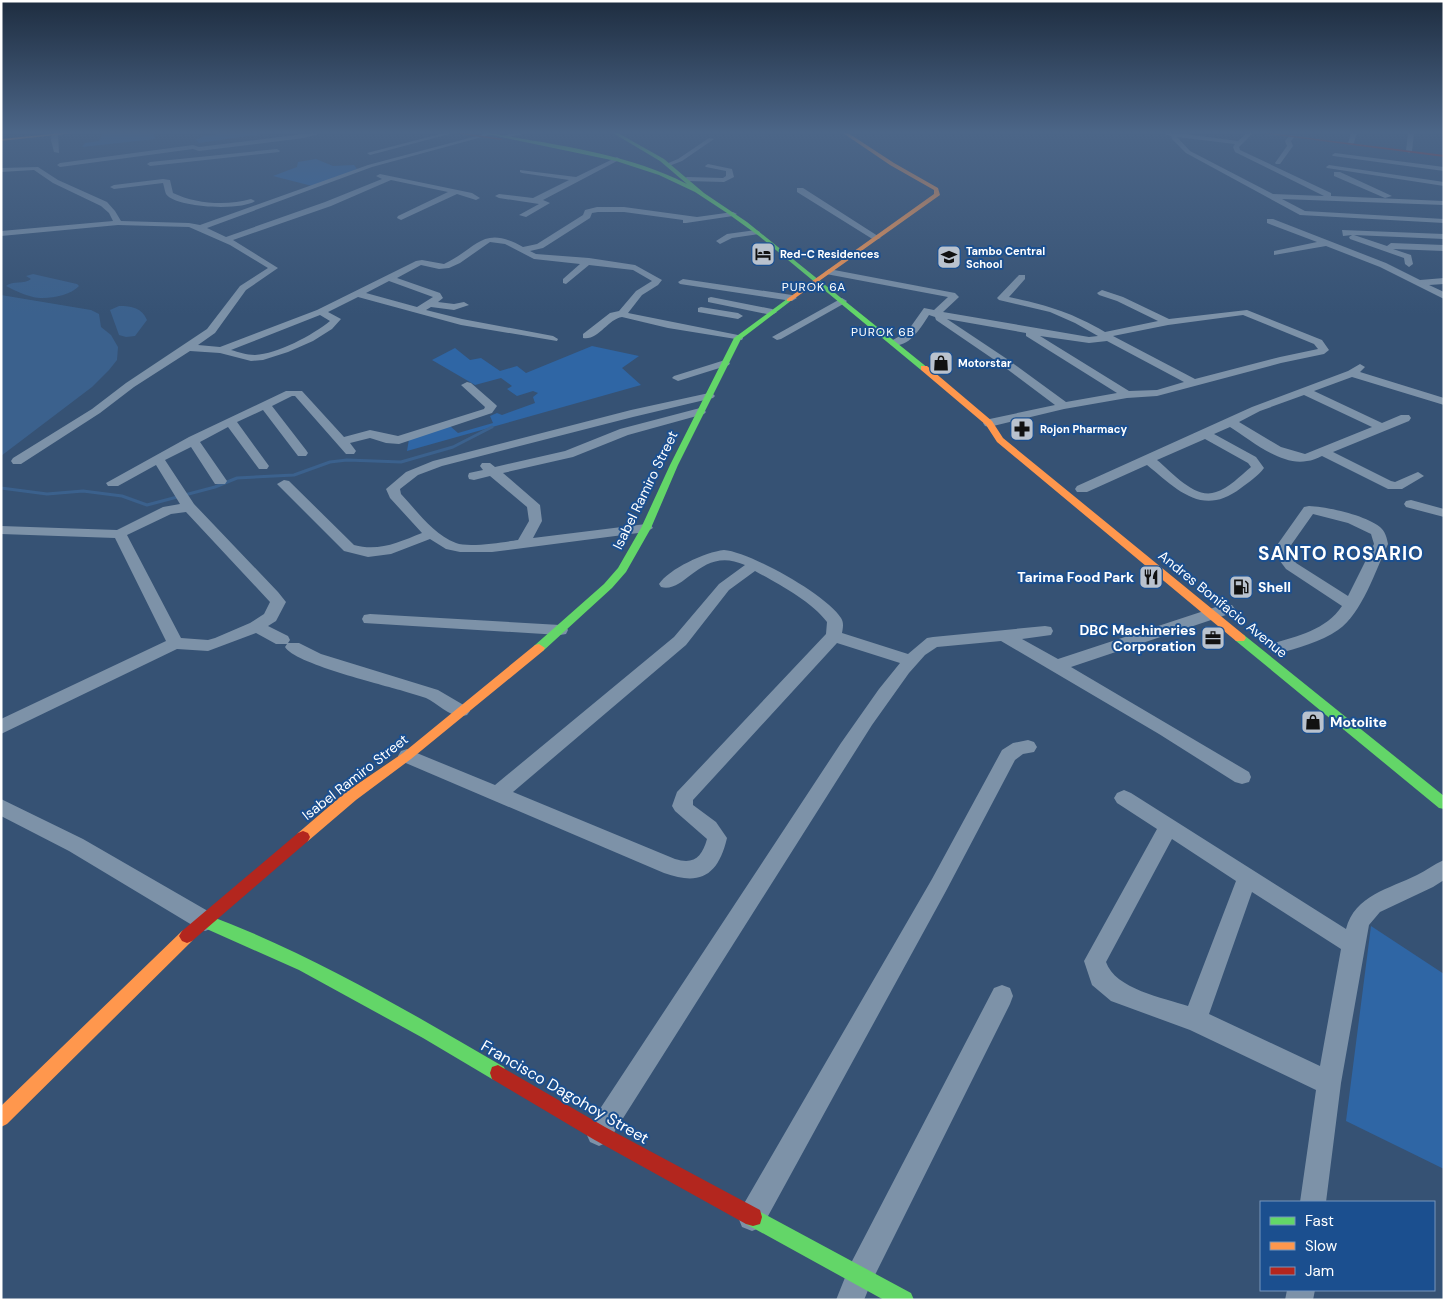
<svg xmlns="http://www.w3.org/2000/svg" width="1445" height="1301" viewBox="0 0 1445 1301" font-family="'DM Sans',sans-serif">
<style>
.green{fill:#2f66a5}
.water{fill:#3b618d}
.lines{fill:none;stroke-linecap:round;stroke-linejoin:round}
.stream{stroke:#3b618d;stroke-width:3}
.street{fill:#7d92a8;fill-rule:evenodd}
.fast{fill:#63d668;fill-rule:evenodd}
.slow{fill:#ff974d;fill-rule:evenodd}
.jam{fill:#b3261e;fill-rule:evenodd}
.labels{text-anchor:middle;dominant-baseline:central;stroke-width:4;stroke-linejoin:round;paint-order:stroke}
.far-poi-label{font-size:11px;font-weight:bold;fill:#fff;stroke:#1b4f8f;text-anchor:start}
.far-neighbourhood-label{font-size:12px;letter-spacing:1px;fill:#fff;stroke:#1b4f8f}
.street-label{font-size:14px;fill:#fff;stroke:#1b4f8f}
.poi-label{font-size:14px;font-weight:bold;fill:#fff;stroke:#1b4f8f;text-anchor:end}
.near-street-label{font-size:16px;fill:#fff;stroke:#1b4f8f}
.district-label{font-size:19px;font-weight:bold;letter-spacing:1px;fill:#fff;stroke:#1b4f8f}
</style>
<rect width="100%" height="100%" fill="#365274"/>
<path class="green" d="M103,133H154L155,139L82,147L85,143L99,141Z
M229,133H268L199,143L196,140L204,136Z
M316,159L333,166L354,165L357,169L316,187L273,176L297,167L298,162Z
M592,346L639,356L622,368L641,385L407,451L409,439L450,426L458,433L493,423L490,416L497,413L502,415L535,403L533,397L538,393L533,391L517,396L507,389L512,386L501,378L475,385L432,360L455,348L470,360L481,358L500,371L517,366L526,373Z
M1371,926L1444,974V1169L1346,1121Z"/>
<path class="water" d="M33,274L77,284L79,286C70,296 46,300 33,297C24,295 14,290 6,286C13,280 24,285 31,279L26,276Z
M1,295L91,310L99,314L101,327L111,335L118,347L117,360L109,370L92,387L1,456Z
M119,306C132,306 142,308 147,320L135,336L126,337L119,335L110,310Z"/>
<g class="lines">
<path class="stream" d="M1,488L47,494L83,491L122,496L147,505L215,487L237,478L294,475L330,462L347,460L401,462L453,447L492,427"/>
<path class="street" d="M52,133H58L59,153L54,152L51,140Z
M311,133H322L304,138L199,151L193,149L60,167L57,165L60,163L193,145L199,147Z
M444,133H453L370,155L367,153Z
M488,133L493,134L372,167L207,228L226,237L325,202L382,179L376,176L380,174L472,193L480,198L476,200L457,194L401,220L397,218L398,216L448,192L391,180L331,206L233,240L278,268L246,290L215,333L198,345L220,347L317,310L416,261L422,260L444,264C478,248 482,224 523,247L537,244L583,215L585,210L597,207H624L697,217L733,212L737,214L733,216L686,223H683V220L624,212H598L592,213L590,218L543,248L530,251L536,254L589,258L635,265L662,280L658,285L642,295L628,313L738,335L742,336L743,338L742,340L668,328L622,317C608,319 598,341 583,338V334L610,313L619,311L636,291L652,281L633,270L589,265L566,284L563,283V279L580,264L534,259L505,244L490,242L460,263L449,268L439,269L421,265L397,278L440,293L443,298L438,302L454,304L464,302L469,305L454,310L431,307L426,310L462,319L553,336L558,339L557,341L461,325L358,297L328,312L341,319L332,329L313,341L288,352L263,360L251,361L220,353L190,351L134,387L100,413L21,464H13L11,461L13,458L92,409L126,383L207,329L240,286L268,268L230,245L189,227L118,225L1,236V231L113,221L109,213L101,206L53,183L34,170L1,172V168L38,167L58,180L107,202L115,211L121,221L189,223L200,225L368,165ZM389,281L433,297L417,307L366,293ZM320,315L330,321C313,335 277,354 255,355C246,355 239,352 231,350Z
M514,133H527L505,138L502,136Z
M1162,133H1177L1238,141L1247,133H1253L1239,147L1240,150L1331,193V196L1444,201V205L1282,199L1305,211L1444,219V223L1300,215L1186,153L1172,139L1171,136ZM1177,137L1235,144L1233,147L1235,152L1324,196L1273,194L1190,151Z
M1351,133H1357L1354,143L1351,145L1348,143Z
M1408,133H1414L1412,151L1409,153L1406,151Z
M1290,135L1295,136L1291,141L1293,146L1280,164H1276L1275,163L1287,146L1285,141Z
M709,138L714,139L682,161L669,166L666,164L678,159Z
M277,149L280,151L279,152L150,166L147,164L150,162Z
M1335,153L1444,167V171L1333,156L1332,155Z
M617,157L620,159L619,160L543,200L550,203L526,217L519,215L539,204L499,198L495,196L499,194L533,198L569,180L522,173L520,172V170L576,177Z
M708,164L732,169L734,177L724,182L687,181L683,179L687,177L723,178L726,176V171L706,167L705,166Z
M1329,165L1444,182V186L1327,168L1326,167Z
M1334,172H1340L1392,196L1385,198L1334,176Z
M163,179L170,180L173,193C196,204 227,206 251,199L255,201C242,211 175,208 166,194C165,192 164,186 163,183L114,189L110,187L114,185Z
M797,188H803L881,238L874,240L797,192Z
M1267,219H1273L1386,263L1420,280L1444,278V284L1429,285L1444,292V299L1380,267L1326,246L1274,255V251L1317,242L1267,223Z
M756,230L760,232L759,234L732,238L720,244L716,241L727,234Z
M1342,230L1444,234V239L1354,235L1387,246L1391,243L1444,245V251L1393,249L1411,255L1413,264L1409,267L1405,264L1404,258L1350,239L1349,237L1352,235L1343,236Z
M829,269L955,293L959,297L943,312L1089,337L1098,336L1075,323L1050,312L999,300L997,298L1019,275H1025V279L1009,297C1046,305 1071,312 1105,332L1158,321L1117,301L1099,295L1097,293L1102,290L1123,297L1169,319L1247,310L1322,340L1329,350L1324,354L1281,363L1157,396L1127,398L1064,409L989,427L985,426L983,423L985,420L1055,405L999,363L936,320L935,317L929,315C921,327 909,349 891,345L890,343L891,341L907,332L924,308L934,310L948,297L826,274L825,272ZM1243,315L1314,344L1318,349L1280,357L1195,379L1113,336L1168,325ZM947,319L1026,333V336L1117,393L1066,402L1007,359ZM1040,336L1089,343L1107,341L1184,382L1157,390L1129,391Z
M683,279L792,295L797,298L792,301L680,284L678,282Z
M711,297L772,309L777,312L772,315L708,302V298Z
M842,298L847,301L845,303L781,339L777,340L772,337Z
M701,307L738,313L743,316L738,319L698,312V308Z
M725,360L730,363L729,365L678,381L672,378L674,376Z
M1360,364L1365,367L1360,372L1444,398V405L1352,377L1314,391L1382,423L1401,415H1409L1411,418L1409,421L1333,452L1391,481L1395,482L1418,472L1424,476L1402,489H1388L1322,456C1317,458 1312,461 1307,461C1280,466 1251,440 1230,427L1214,434L1256,457L1264,468C1258,476 1249,482 1241,488C1202,518 1177,489 1147,465L1087,492H1077L1075,489L1077,486L1252,407L1348,371ZM1304,395L1372,427L1305,454L1281,447L1239,422L1260,411ZM1205,439L1248,463L1251,467C1240,476 1229,488 1216,492C1195,500 1172,472 1157,460Z
M467,382L471,383L495,404L497,406L492,413L399,444L386,443L370,438L350,443L356,451L354,454H346L295,396H292L272,406L306,450L308,453L306,456H298L263,410L237,422L269,466L267,469H259L228,427L200,442L227,481L225,484H215L191,447L165,460L194,504L278,592L286,602L276,621L268,626L288,636L290,640L288,643H299L321,654L438,690L467,707L470,711L467,715C452,720 439,704 426,698C418,695 408,693 400,690C379,684 294,663 285,647L287,644H276L256,633L208,651L177,649L1,734V719L166,641L115,538L1,534V526L117,530L163,507L180,504L156,465L118,486H108L106,483L189,437L286,391H302L344,437L370,430L398,436L484,409L485,407L461,385ZM186,512L270,602L264,614L250,623L215,638L208,640L181,638L127,535L171,514Z
M709,393L713,394L715,396L713,398L633,417L442,466L418,475L400,489L401,494C417,511 433,534 456,543C469,548 504,542 518,540L529,521L527,507L490,476L474,480L469,479L468,476L469,473L483,470L480,466L482,463H490L495,467L565,451L620,429L700,408L704,410L706,412L704,414L628,435L573,457L503,473L540,505L542,521L533,538L646,524L651,525L653,528L646,532L492,552H460L446,549L430,539L391,554L368,557L344,551L277,484L284,480L289,481L354,545C379,552 399,542 422,533L390,498L386,489L406,472L433,461L631,410Z
M1411,500L1444,509V517L1406,507L1404,504L1406,501Z
M1309,506C1328,507 1365,515 1380,527C1385,531 1387,538 1388,544C1376,569 1362,614 1338,630C1321,642 1297,648 1277,654L1271,652L1269,648L1271,644C1298,636 1326,630 1342,606L1286,569L1274,553L1275,548L1304,507ZM1313,514L1348,523L1371,534L1374,544L1348,596L1296,563L1288,553L1289,548Z
M724,550C750,552 827,595 841,618C844,623 843,627 842,633L908,654L927,638L933,637L1045,626L1051,627L1053,631L1051,635L1022,639L1058,659L1222,605H1232L1235,609L1232,613L1071,667L1249,772L1251,777L1249,782L1242,784L1235,782L1159,734L1001,641L937,647L925,655L909,673L872,725L608,1142L599,1146L590,1142L586,1133L590,1124L841,743L879,689L900,663L837,643L693,800V805L716,822L727,838C718,876 700,886 664,873L401,761L398,756L401,751L407,749L495,785L674,637L719,584L745,565C701,545 686,594 661,587L659,584C669,569 705,552 724,550ZM755,571C777,583 811,601 827,622L826,634L677,792L672,806L675,811L707,839C702,857 694,865 675,859L513,792L686,645L729,590Z
M370,614L560,625L566,626L568,630L566,634L560,635L364,623L362,619L364,615Z
M1028,740L1034,742L1037,747L1034,752L1023,754L1015,760L946,891L762,1227L752,1231L742,1227L738,1217L742,1207L932,879L1002,750L1013,743Z
M1124,790L1131,793L1346,929C1355,895 1389,889 1417,875C1426,871 1434,864 1444,860V880L1433,887L1380,912L1369,925L1341,1083L1326,1202H1300L1316,1090L1190,1030L1111,1001L1092,985L1084,961L1157,829L1117,803L1114,798L1117,793ZM1172,839L1236,881L1188,1006C1164,998 1115,989 1106,962ZM1252,892L1341,949L1320,1066L1209,1014Z
M1,799L83,839L213,914L216,921L213,928L205,931L197,928L69,851L1,816Z
M1002,985L1010,988L1013,996L1010,1004L871,1283L864,1300H836L850,1265L994,988Z
M1287,1290H1315L1313,1300H1285Z"/>
<path class="fast" d="M482,133H489C555,145 626,153 687,184L660,161L613,133H618L664,159L704,193L747,222L928,368L921,370L759,236L727,213L695,192L659,175L616,161Z
M787,299L792,300L741,339L678,465L651,528L626,572L612,588L543,651H535L533,648L535,645L604,584L618,568L641,528L670,465L734,338Z
M1240,634L1244,635L1444,796V809L1439,808L1236,641L1234,638Z
M205,914C310,953 408,1011 504,1067L506,1073L504,1079L498,1081L492,1079L423,1038L299,970L200,926L198,921L200,916Z
M753,1208L911,1293L914,1300H884L746,1224L744,1217L746,1210Z"/>
<path class="slow" d="M62,133H74L1,141V139Z
M843,133H848L894,163L938,188L940,195L791,301H787V299L934,194V190L890,165Z
M921,366H927L992,421L1003,438L1244,635L1246,638L1244,641H1236L997,442L986,425L921,370Z
M539,644L545,648L543,651L411,759L356,800L308,841L303,843L298,841L296,837L298,833L346,792L403,753L535,645Z
M187,929L192,931L195,936L192,941L7,1124L1,1127V1106L182,931Z"/>
<path class="jam" d="M453,133H463L503,139L501,140Z
M1260,133H1270L1444,155V157Z
M303,831L308,833L310,837L308,841L192,941L187,943L182,941L179,936L182,931L298,833Z
M498,1065L605,1127L760,1210L762,1217L760,1224L753,1226L746,1224L593,1139L492,1079L490,1073L492,1067Z"/>
</g>
<linearGradient id="sky" x2="0" y2="1"><stop stop-color="#1e2d40"/><stop offset="0.42" stop-color="#4c6688"/><stop offset="1" stop-color="#4c6688" stop-opacity="0"/></linearGradient>
<rect width="1445" height="315" fill="url(#sky)"/>
<defs>
<g id="hotel-square" transform="scale(1.25)"><rect x="-9" y="-9" width="18" height="18" rx="4" fill="#b9c2ce" stroke="#1b4f8f"/><path d="M-6-4.5h1.5V1H6V5H4.5V3h-9V5H-6ZM-4 0a1.8 1.8 0 1 1 3.6 0ZM.5 0V-2.5h3Q6-2.5 6 0Z" fill="#111"/></g>
<g id="school-square" transform="scale(1.25)"><rect x="-9" y="-9" width="18" height="18" rx="4" fill="#b9c2ce" stroke="#1b4f8f"/><path d="M0-5L7-2L0 1L-7-2ZM-4 1L0 2.5L4 1V4Q0 6-4 4Z" fill="#111"/></g>
<g id="shop-square" transform="scale(1.25)"><rect x="-9" y="-9" width="18" height="18" rx="4" fill="#b9c2ce" stroke="#1b4f8f"/><path d="M-5-2.5h2.3a2.7 3.5 0 0 1 5.4 0H5L5.5 6h-11ZM-1.5-2.5h3a1.5 2.3 0 0 0-3 0Z" fill="#111"/></g>
<g id="pharmacy-square" transform="scale(1.25)"><rect x="-9" y="-9" width="18" height="18" rx="4" fill="#b9c2ce" stroke="#1b4f8f"/><path d="M-2-6h4v4h4v4h-4v4h-4v-4h-4v-4h4Z" fill="#111"/></g>
<g id="restaurant-square" transform="scale(1.25)"><rect x="-9" y="-9" width="18" height="18" rx="4" fill="#b9c2ce" stroke="#1b4f8f"/><path d="M-5-6h1v4h1v-4h1v4h1v-4h1v5L-1.5 .5V6h-2V.5L-5-1ZM5-6V6H3V1.5H1.5Q1.5-4 5-6Z" fill="#111"/></g>
<g id="fuel-square" transform="scale(1.25)"><rect x="-9" y="-9" width="18" height="18" rx="4" fill="#b9c2ce" stroke="#1b4f8f"/><path d="M-5.5-6h7V0h2V4h1.3V-2.5L3-4.5l.8-.8L6-3V5H2.5V1h-1V6h-7ZM-4.2-4.7v3.2H.2V-4.7Z" fill="#111"/></g>
<g id="office-square" transform="scale(1.25)"><rect x="-9" y="-9" width="18" height="18" rx="4" fill="#b9c2ce" stroke="#1b4f8f"/><path d="M-6-3h4V-5.5h4V-3h4V5H-6ZM-1-4.5V-3h2v-1.5ZM-6 0V1H6V0Z" fill="#111"/></g>
</defs>
<g fill-rule="evenodd">
<use href="#hotel-square" x="763" y="254"/>
<use href="#school-square" x="949" y="257"/>
<use href="#shop-square" x="941" y="363"/>
<use href="#pharmacy-square" x="1022" y="429"/>
<use href="#restaurant-square" x="1151" y="577"/>
<use href="#fuel-square" x="1241" y="587"/>
<use href="#office-square" x="1213" y="638"/>
<use href="#shop-square" x="1313" y="722"/>
</g>
<g class="labels">
<g class="far-poi-label">
<text x="966" y="251">Tambo Central<tspan x="966" dy="13">School</tspan></text>
<text x="780" y="254">Red-C Residences</text>
<text x="958" y="363">Motorstar</text>
<text x="1040" y="429">Rojon Pharmacy</text>
</g>
<g class="far-neighbourhood-label">
<text x="814" y="287">PUROK 6A</text>
<text x="883" y="332">PUROK 6B</text>
</g>
<g class="street-label">
<text transform="translate(645 490) rotate(-64)">Isabel Ramiro Street</text>
<text transform="translate(1223 604) rotate(39)">Andres Bonifacio Avenue</text>
<text transform="translate(355 777) rotate(-38)">Isabel Ramiro Street</text>
</g>
<g class="poi-label">
<text x="1134" y="577">Tarima Food Park</text>
<text x="1258" y="587" text-anchor="start">Shell</text>
<text x="1196" y="630">DBC Machineries<tspan x="1196" dy="16">Corporation</tspan></text>
<text x="1330" y="722" text-anchor="start">Motolite</text>
</g>
<g class="near-street-label">
<text transform="translate(565 1092) rotate(30)">Francisco Dagohoy Street</text>
</g>
<g class="district-label">
<text x="1341" y="553">SANTO ROSARIO</text>
</g>
</g>
<rect width="1445" height="1301" fill="none" stroke="#ffffff" stroke-width="5"/>
<rect x="1260" y="1201" width="175" height="90" fill="#1b4f8f" stroke="#7695bc"/>
<rect x="1270" y="1217" width="25" height="8" fill="#63d668" stroke="#7695bc"/>
<text x="1305" y="1226" font-size="15" fill="#ffffff">Fast</text>
<rect x="1270" y="1242" width="25" height="8" fill="#ff974d" stroke="#7695bc"/>
<text x="1305" y="1251" font-size="15" fill="#ffffff">Slow</text>
<rect x="1270" y="1267" width="25" height="8" fill="#b3261e" stroke="#7695bc"/>
<text x="1305" y="1276" font-size="15" fill="#ffffff">Jam</text>
</svg>
